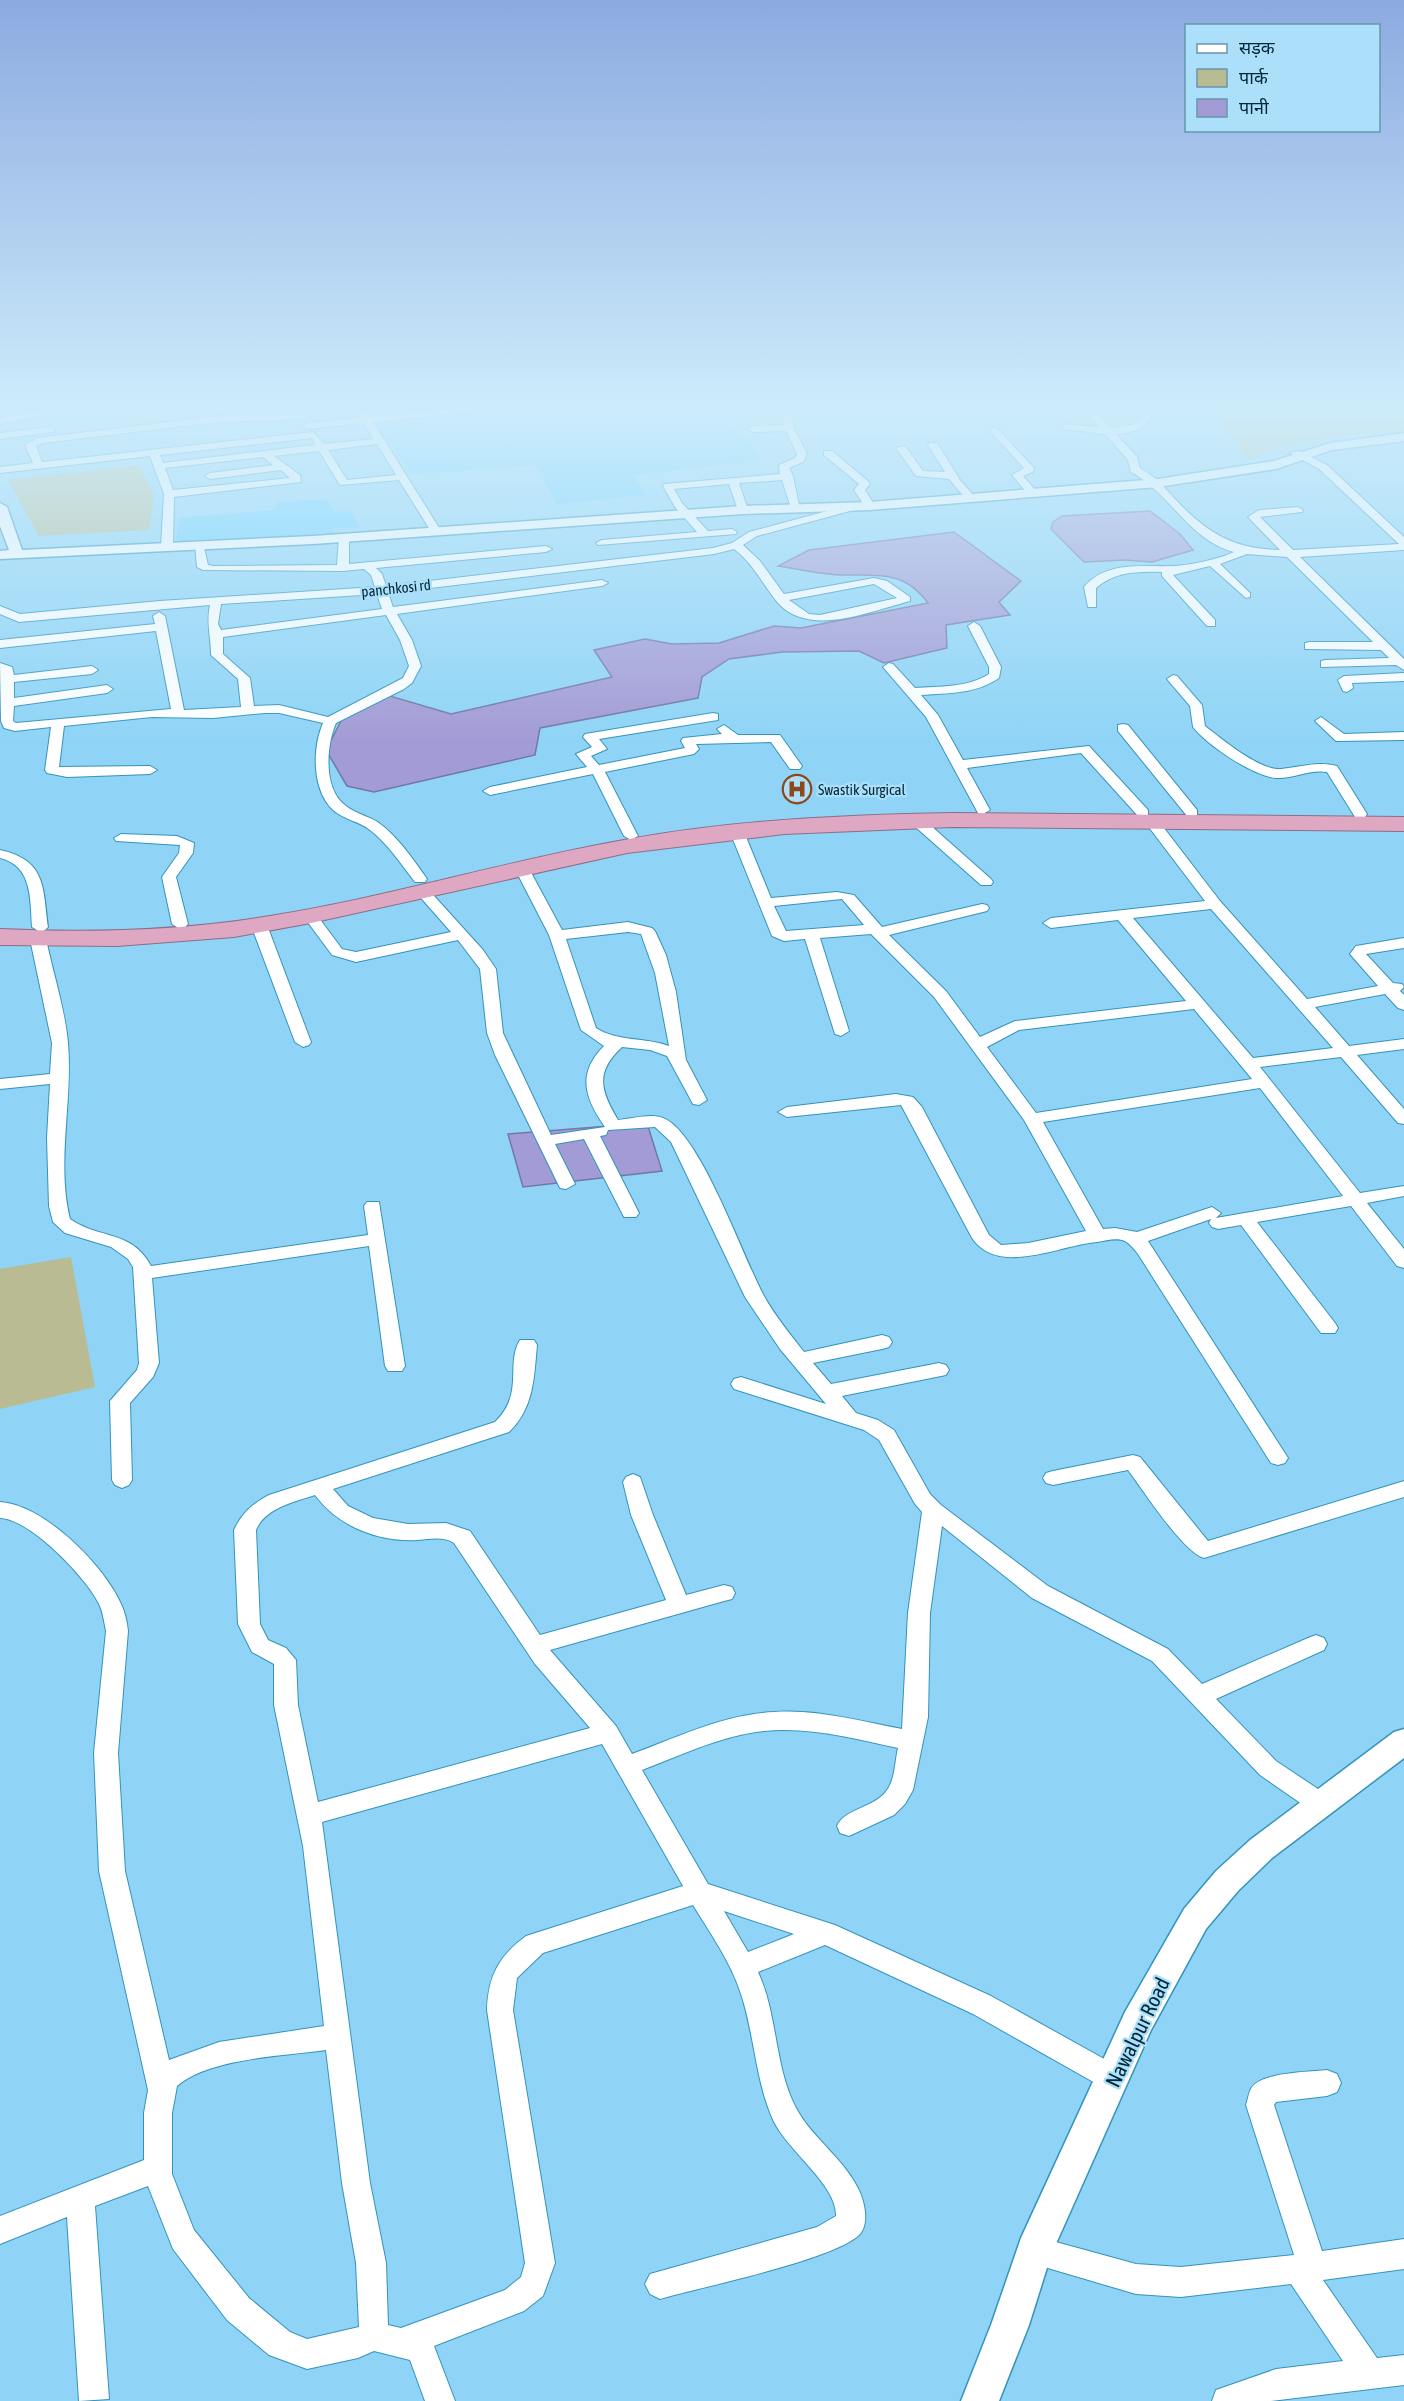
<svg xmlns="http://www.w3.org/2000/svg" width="1404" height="2401" viewBox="0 0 1404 2401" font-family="'Asap Condensed','Noto Sans Devanagari',sans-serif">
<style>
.built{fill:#69d0fe}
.green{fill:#b9bb93}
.water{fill:#a39bd5;stroke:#7278a6;stroke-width:1.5}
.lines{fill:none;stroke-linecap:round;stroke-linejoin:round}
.minor-casing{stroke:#3493bb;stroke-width:2}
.tertiary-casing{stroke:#3493bb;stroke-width:3}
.trunk-casing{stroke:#8b6e87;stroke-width:2}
.minor{fill:#fff;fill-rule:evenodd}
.tertiary{fill:#fff;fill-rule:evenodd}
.trunk{fill:#dea8c2;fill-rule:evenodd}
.labels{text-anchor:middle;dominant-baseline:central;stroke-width:4.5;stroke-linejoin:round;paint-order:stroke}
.far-street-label{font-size:15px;fill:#002838;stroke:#acdff9}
.far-poi-label{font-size:15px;fill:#002838;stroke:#acdff9;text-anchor:start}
.near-street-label{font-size:21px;fill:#002838;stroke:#acdff9}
</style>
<rect width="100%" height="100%" fill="#8fd4f6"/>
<path class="built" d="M530,406H726L737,429L763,460L632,475L646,495L557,504L535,465L412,474L373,422Z
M327,499L334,511L352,512L360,528H334L332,534L176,541L179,518L276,510L277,502Z"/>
<path class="green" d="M1310,406H1404V432L1367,433L1294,443L1249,460L1212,411Z
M139,465L154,496L149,530L39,536L8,480Z
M71,1257L95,1387L0,1409V1269Z"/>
<path class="water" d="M1150,511L1180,534L1193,550L1152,562L1124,560L1084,562L1051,529L1053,522L1062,516Z
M954,532L1021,581L999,602L1010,615L946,625L947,648L884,663L859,651L782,652L729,659L702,677L698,698L540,728L535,755L374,792L347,786L326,750L342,719L390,696L451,714L612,677L594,650L645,639L672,644L719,643L774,626L801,628L928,603C903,569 876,576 839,575C819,574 798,569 778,566L809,550Z
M647,1123L662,1171L523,1187L508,1134Z"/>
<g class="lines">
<g class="minor-casing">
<path id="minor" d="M65,406H84L0,424V418Z
M353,406H363L370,417L475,406H505L500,409L373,422L441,531L440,533H432L399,480L340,485L319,451L274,456L300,475L301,482L174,497L173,547L167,550L161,547L164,494L150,456L0,473V467L33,463L25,445L37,438L219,416L304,413L309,416L304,419L219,422L43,443L36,446L42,462L313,432L324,444L373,439L364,423L308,429L303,426L308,423L360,418ZM312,438L315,445L163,463L160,455ZM377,444L396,475L347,480L328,450ZM263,457L273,465L210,473L205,476L210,479L281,470L290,478L173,490L165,468Z
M780,406H790L794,428L807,454L803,462L789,468L793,476L800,510L791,508L782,480L739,483L748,510L743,513L738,510L729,484L674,489L682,503L708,531L732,529L737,532L736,534L598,545L596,543L602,540L697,532L675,507L663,486L664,484L780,474L779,465L795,458L797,454L786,431L753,432L748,429L753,426L784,425Z
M991,406H1046C1034,414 1003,414 991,406Z
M1080,406H1090L1110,428H1114L1136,424L1147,406H1157C1149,426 1137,433 1116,434L1137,457L1140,468C1156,477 1163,486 1175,499C1207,533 1233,549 1280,550L1248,517L1259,510L1298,507L1303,510L1302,512L1260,517L1293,550L1399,544L1319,469L1290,453L1299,451L1327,465L1404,537V550L1300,557L1404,659V670L1396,665L1321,667V661L1325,660L1389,658L1381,650L1305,649V643L1309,642H1373L1287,557L1247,554L1220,564L1250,593V597L1246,598L1210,566L1173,575L1215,620V626H1207L1162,576V572C1138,571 1114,572 1096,588V607H1088L1084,587C1106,561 1141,567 1171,566C1187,566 1220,559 1234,552C1190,541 1169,492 1131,472L1128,460L1105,434L1063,429L1061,427L1066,424L1099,427Z
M50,427L55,430L53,432L0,439V433Z
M991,428H997L1034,468L1033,472L1023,476L1037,492L1036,494H1028L1012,475L1024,468L991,432Z
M929,443H937L960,480L975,497L974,499H966L949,479L916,476L896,448L905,446L923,471L945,472L928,445Z
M824,451H832L869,482L870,484L865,490L875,506L874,508H866L854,490L859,484L824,455Z
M857,503L861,504V508L757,536L743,545L760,561L784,594L874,578L887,581L910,597V601C870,611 810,638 778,603C763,585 753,563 734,549L714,554L388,593L393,607L602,580L608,583L602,586L397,614L412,640L421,666L412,683L404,689L336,723C326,746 323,790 346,806C356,814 369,816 379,823C398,837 412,858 425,876L427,879L425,882H415C401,864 388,844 370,830C359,821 344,820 333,810C312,790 312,749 323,723L279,713H265L213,718L152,717L64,726L59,767L150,766L157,770L150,774L67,777L47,773L45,770L51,727L15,731L4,728L1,721L0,663L12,667L14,675L92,666L98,670L92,674L14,682V698L107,685L113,689L107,693L14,706L13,721L16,723L171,709L156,631L0,648V640L155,624L153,616L159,612L165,616L184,710L241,707L238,679L211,655C211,637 206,623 210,605L19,622L0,614V606L20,614L160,601L375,587L371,575L364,569L343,571L203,570L197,567L195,543H203L208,565L213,566L337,565L339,537L344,534L349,537V564L546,546L552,549L546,552L376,568L382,574L386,586L713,548L732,543L749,532ZM874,584L897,598L820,615L809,614L789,600ZM377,594L382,609L221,630L218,624L221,604ZM386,615L400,640L409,666L403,678L328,717L279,705L254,706L250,678L223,654V637Z
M974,622L980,626L1001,667L999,678C976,694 948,693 921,695L938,715L963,760L1089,746L1148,810V816H1138L1081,753L967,768L990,810L983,814L978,813L926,717L883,667L889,663L893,664L915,688C940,686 967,688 989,674V667L968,626Z
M1404,673V681L1352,683L1353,688L1347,692L1343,691L1338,680L1344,676Z
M1173,675L1177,676L1202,705L1205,726C1222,739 1260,771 1281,769C1302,767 1316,761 1337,766L1367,814L1365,817H1355L1327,772C1309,769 1294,779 1276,778C1253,776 1207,745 1193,727L1190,706L1167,679Z
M713,713L718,714V720L599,739L607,749L591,756L599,765L685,748L681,741L683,738L722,734L717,729L724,725L738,735H780L802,766L800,769H790L771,742L696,744L699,749L694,754L605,772L638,836L631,840L624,836L593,774L490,795L483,791L490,787L587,767L576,754L592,747L583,737L585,734Z
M1321,717L1344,734L1404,732V740L1336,741L1315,721Z
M1123,724L1128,725L1197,810V816H1187L1118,731V725Z
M916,816L921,817L991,879L993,882L991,885H981L911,823V817Z
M1152,818L1157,819L1220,901L1307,999L1378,986L1350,954L1356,946L1404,938V948L1366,954L1393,983L1402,984L1404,987L1400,991L1404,995V1010L1398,1008L1385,994L1315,1007L1349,1046L1404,1039V1049L1357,1055L1404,1109V1124L1398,1123L1341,1057L1260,1067L1360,1193L1404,1186V1196L1367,1203L1404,1249V1268L1397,1266L1351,1206L1257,1222L1335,1323L1338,1328L1335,1333H1321L1241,1225L1218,1229L1212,1227L1209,1223L1211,1219L1148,1241L1288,1458L1285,1463L1278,1465L1271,1463L1138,1254C1134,1249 1130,1244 1125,1241C1116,1237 1106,1241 1097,1242C1060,1245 998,1277 972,1238L901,1105L787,1117L778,1112L787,1107L896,1094L913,1097L922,1107L989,1235L1001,1245L1028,1243L1086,1231L1024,1120L934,997L871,934L820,938L849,1031L841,1036L835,1034L805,939L784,941L772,936L730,832L737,828L744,832L771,898L837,892L854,895L882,927L982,904L987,905L989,908L987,911L889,935L946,991L980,1037L1015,1021L1186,1001L1118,920L1051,928L1043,923L1051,918L1205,901L1145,822ZM842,899L864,925L786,931L774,906ZM1211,909L1333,1048L1253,1058L1133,918ZM1194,1009L1252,1079L1036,1113L987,1047L1019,1030ZM1260,1088L1343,1196L1216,1218L1221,1213L1212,1207L1137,1232L1115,1228L1103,1229L1043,1122Z
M121,834L177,836L194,843L193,853L176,877L188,924L185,927L180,929L172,924L162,877L179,853L180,845L116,841L114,838Z
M0,850C46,860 43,887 48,927L45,930L40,932L32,927C30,900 33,866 0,858Z
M521,863L528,867L562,930L628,922L652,928L655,931L666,955L676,992L686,1060L707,1100L699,1105L693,1104L667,1056L650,1050L622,1047C595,1072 600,1090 618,1120C630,1119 651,1113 663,1118C700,1132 743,1258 764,1296C775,1316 790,1334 804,1352L882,1335L889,1337L892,1342L889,1347L882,1349L813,1363L831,1384L939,1363L946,1365L949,1370L946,1375L842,1396L856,1413L878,1420L894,1430L930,1494L941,1505L1048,1586L1168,1649L1202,1684L1308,1638L1316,1635L1324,1638L1327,1644L1324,1650L1216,1699L1276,1761L1330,1797L1333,1804L1330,1811L1321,1814L1312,1811L1260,1775L1152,1661L1032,1598L942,1526L930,1613L928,1717L913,1790L905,1804L894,1815L849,1836L840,1833L837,1826C845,1808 875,1808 887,1790C895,1780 895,1760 898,1748C851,1738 804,1725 756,1732C716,1738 679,1756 642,1770L708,1884L835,1925L991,1996L1124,2070L1128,2079L1124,2088L1114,2092L1104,2088L973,2014L825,1945L758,1972C778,2015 774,2066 796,2108C813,2140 847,2160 861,2195C865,2206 869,2225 859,2235C833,2260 701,2287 660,2299L650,2294L645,2284L650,2274L817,2227L836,2216C837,2185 789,2152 774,2122C755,2081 755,2036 741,1994C731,1962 710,1933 693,1905L543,1953L517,1978L513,2010L555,2263L543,2296L524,2311L434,2346L455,2401H425L410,2360L374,2351L358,2358L307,2369L269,2355L227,2320L173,2249L148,2186L95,2206L109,2399L79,2401L67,2217L0,2244V2216L144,2160V2113L148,2090L99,1871L94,1753L106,1631C104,1622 103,1612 99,1604C86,1577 30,1519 0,1518V1502C43,1504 104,1565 121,1604C125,1612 127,1622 128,1631L118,1753L125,1871L169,2060L219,2042L324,2026L303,1846L274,1705V1664L252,1652L238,1624L234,1530C242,1513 252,1504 269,1495L495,1422C525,1393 505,1364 520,1340H534L537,1345C534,1378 534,1408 509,1432L333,1489L348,1506L373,1518L408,1524L446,1523L470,1531L540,1635L666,1600L631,1515L623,1482L626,1477L633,1474L640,1477L653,1515L686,1595L724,1585L732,1587L735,1593L732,1599L724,1601L550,1650L616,1726L632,1754C678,1737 725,1714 774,1712C817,1709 860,1721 902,1729L908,1613L922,1512L915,1504L879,1440L864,1430L734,1389L731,1384L734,1379L741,1377L826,1404L780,1349L745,1297L671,1142L655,1127L608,1130L606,1135L600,1136L639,1213L636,1217H624L584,1139L555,1144L575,1184L566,1189L560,1188L495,1055L487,1033L480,969L458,940L356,962L332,955L304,917L311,913L316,914L342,949L356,952L451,932L414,890L416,887H426L483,950L496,969L503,1033L551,1135L605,1127C584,1097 577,1073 604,1046L581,1030L549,935L514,867ZM628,932L641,934L655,973L669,1046C645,1037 618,1042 596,1028L566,939ZM315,1495C339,1527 378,1542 418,1540C431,1539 443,1536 454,1543L535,1664L590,1728L318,1802L298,1705L296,1660L286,1648L268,1640L260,1624L256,1530C265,1508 294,1502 315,1495ZM602,1744L683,1886L526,1936C499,1956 488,1976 487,2010L525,2263L521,2277L505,2290L401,2328L388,2325L386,2263L370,2183L322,1822ZM724,1911L794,1934L748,1952ZM326,2050L342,2183L356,2263L359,2327L307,2339L290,2332L249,2298L194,2230L172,2174V2113L177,2086C209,2058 284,2056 326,2050Z
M259,920L267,925L311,1042L309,1045L303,1047L295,1042L251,925Z
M38,934L46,939C53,973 65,1009 68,1043C73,1101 56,1162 70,1219C100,1240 131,1229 151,1266L368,1235L364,1206L367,1202H379L405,1366L402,1371H388L385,1366L369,1246L152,1278L159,1363L153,1377L130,1403L132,1480L129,1485L122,1488L115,1485L112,1480L110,1401L137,1370L139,1363L133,1267L128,1259L111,1247L65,1233L53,1222L49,1206L47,1138L50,1084L0,1089V1079L50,1074L52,1043L30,939Z
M1133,1455L1140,1457L1208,1541L1404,1481V1497L1204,1558C1183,1552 1143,1490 1128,1470L1053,1485L1046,1483L1043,1478L1046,1473L1053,1471Z
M1327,2070L1337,2074L1341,2083L1337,2092L1327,2096L1276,2102L1274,2105L1322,2251L1404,2239V2269L1323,2280L1377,2358L1404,2355V2385L1271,2401H1212L1216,2390L1276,2369L1343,2361L1291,2284L1181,2297L1136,2294L1024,2261L1019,2251L1024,2241L1034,2236L1136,2264L1181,2267L1294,2255L1246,2105C1248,2099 1249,2091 1252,2087C1264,2072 1309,2072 1327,2070Z"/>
</g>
<g class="tertiary-casing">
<path id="tertiary" d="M1404,433V441L1332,450L1276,469L1158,487L870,510L743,514L313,544L0,559V551L9,550L0,526V503L7,507L22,550L313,536L743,506L870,502L1158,479L1274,461L1330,443Z
M1404,1729V1758L1272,1858L1238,1891L1206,1929L1151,2030L1051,2255L1029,2325L999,2401H961L991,2325L1021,2238L1125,2012L1184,1909L1216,1871L1250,1840L1394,1732Z"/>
</g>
<g class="trunk-casing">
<path id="trunk" d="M952,813L1404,817V831L952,827L784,834L627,853L311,923L234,937L117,946L0,945V929C91,933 180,931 270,916C389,897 505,861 624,840C732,820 842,815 952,813Z"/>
</g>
<use href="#minor" class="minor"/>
<use href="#tertiary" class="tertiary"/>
<use href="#trunk" class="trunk"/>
</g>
<linearGradient id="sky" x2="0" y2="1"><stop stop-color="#8caae0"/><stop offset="0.55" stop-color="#cdecfb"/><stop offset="1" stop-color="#cdecfb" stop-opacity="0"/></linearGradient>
<rect width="1404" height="742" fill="url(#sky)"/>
<defs>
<g id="hospital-ring" transform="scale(1.5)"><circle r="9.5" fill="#acdff9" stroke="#8c481c" stroke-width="1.5"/><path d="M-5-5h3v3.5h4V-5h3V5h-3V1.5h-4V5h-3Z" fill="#8c481c"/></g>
</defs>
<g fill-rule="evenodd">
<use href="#hospital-ring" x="797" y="789"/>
</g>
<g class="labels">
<g class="far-street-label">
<text transform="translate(396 588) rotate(-6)">panchkosi rd</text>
</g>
<g class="far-poi-label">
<text x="818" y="789">Swastik Surgical</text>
</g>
<g class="near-street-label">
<text transform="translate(1137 2032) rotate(-64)">Nawalpur Road</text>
</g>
</g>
<rect x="1185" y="24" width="195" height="108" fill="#acdff9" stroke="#6796ac" stroke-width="1.5"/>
<rect x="1197" y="44" width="30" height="9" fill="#ffffff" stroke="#6796ac" stroke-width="1.5"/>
<text x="1239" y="54" font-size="18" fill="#002838">सड़क</text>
<rect x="1197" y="69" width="30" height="18" fill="#b9bb93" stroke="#6796ac" stroke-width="1.5"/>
<text x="1239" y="84" font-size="18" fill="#002838">पार्क</text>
<rect x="1197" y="99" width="30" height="18" fill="#a39bd5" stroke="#6796ac" stroke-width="1.5"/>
<text x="1239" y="114" font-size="18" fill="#002838">पानी</text>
</svg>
